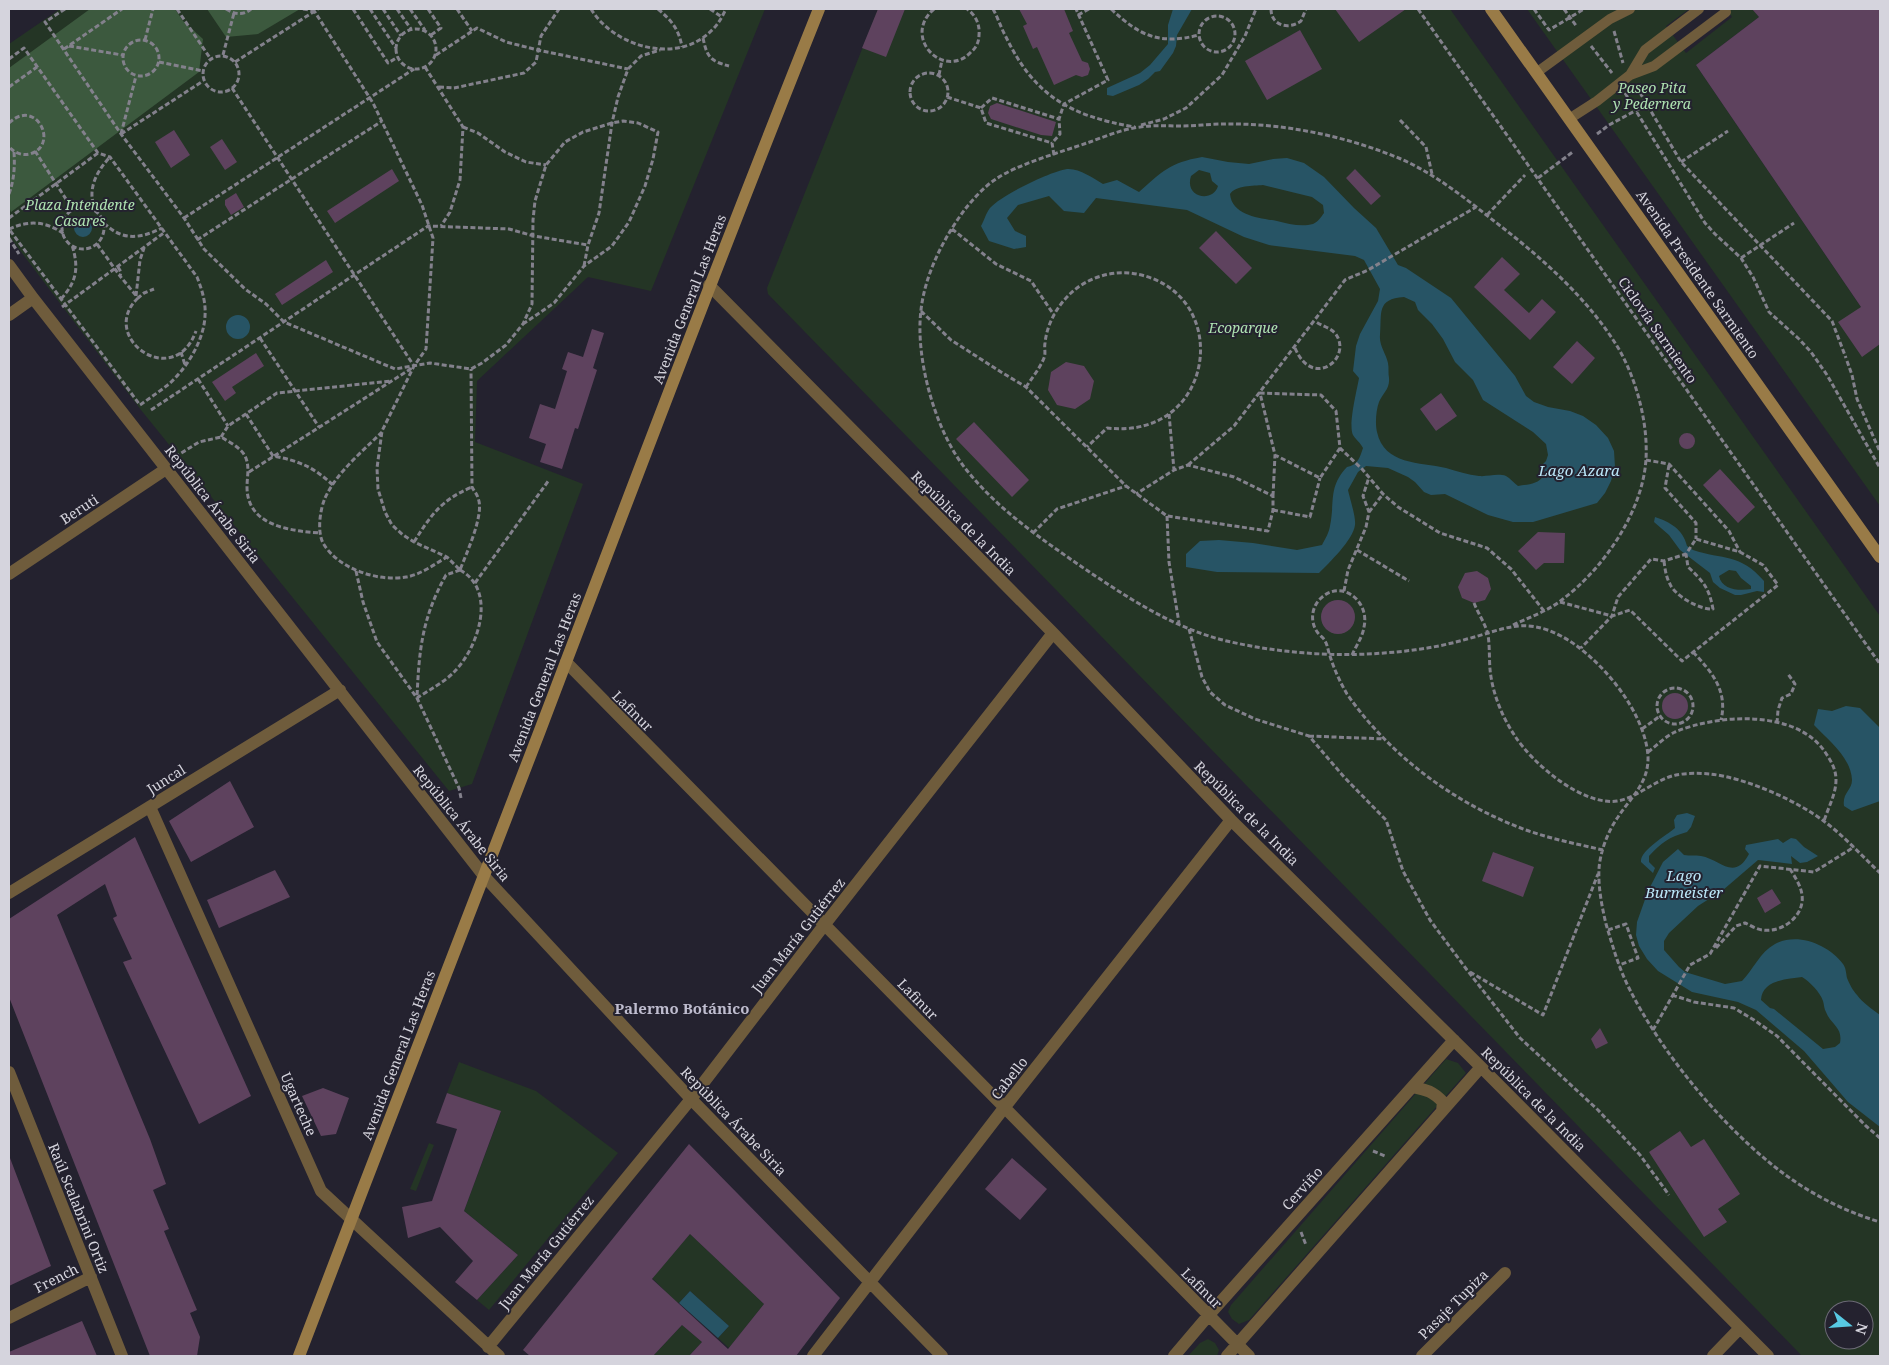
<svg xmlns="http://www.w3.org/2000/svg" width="1889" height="1365" viewBox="0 0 1889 1365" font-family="'Noto Serif',serif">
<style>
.green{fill:#243525;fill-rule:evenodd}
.forest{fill:#3c593e}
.water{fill:#275465;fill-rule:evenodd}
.building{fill:#5e425e;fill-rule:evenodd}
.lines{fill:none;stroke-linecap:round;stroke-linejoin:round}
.path{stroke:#83818c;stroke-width:3;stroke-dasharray:5 2.5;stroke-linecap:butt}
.service{stroke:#6f5c3c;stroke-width:10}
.minor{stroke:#6f5c3c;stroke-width:12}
.secondary{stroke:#997b47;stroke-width:12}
.labels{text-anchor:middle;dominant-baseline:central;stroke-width:4;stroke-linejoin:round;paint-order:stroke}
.park-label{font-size:14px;font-style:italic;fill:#aee2b1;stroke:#24222f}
.street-label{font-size:14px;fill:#d5d4dd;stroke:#24222f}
.water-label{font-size:15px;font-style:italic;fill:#bae6f8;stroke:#24222f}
.neighbourhood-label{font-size:15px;font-weight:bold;fill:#bfbdcf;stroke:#24222f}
</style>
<rect width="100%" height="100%" fill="#24222f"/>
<path class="green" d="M60,9H765L651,291L588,277L477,381L475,442L583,484L472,784L449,791L141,410L9,236V44Z
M878,9H1450L1880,616V1356H1802L768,294L767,288ZM1834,1310H1864V1340H1834Z
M1527,9H1689L1666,26L1686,53L1732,17L1726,9H1762L1756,14L1759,17L1696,65L1880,335V506Z
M1446,1059L1458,1063L1466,1073L1249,1320L1239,1324L1232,1319L1228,1312L1231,1305Z
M459,1062L536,1091L618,1153L489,1310L477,1300L518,1255L464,1211L501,1112L447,1093Z
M429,1143L434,1145L416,1191L410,1189Z
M690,1234L764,1304L729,1348L718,1338L729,1326L690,1291L679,1303L677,1302L656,1324L644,1313L665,1291L652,1278Z
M682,1325L702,1342L689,1356H653Z
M1208,1339L1215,1343L1219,1350L1217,1356H1188L1200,1343Z"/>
<path class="forest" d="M90,9H175L183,21L203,39L199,72L11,212L9,207V68Z
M207,9H300L258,34L226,37Z"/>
<path class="water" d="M1173,9H1192L1177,35L1176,46L1173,53L1160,71L1155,72L1148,79L1139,85L1113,96L1107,95V88L1140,73L1150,65L1168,44V25Z
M1202,157L1228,162L1249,164L1273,159L1287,158L1304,163L1324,177L1354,208L1376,228L1398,265L1406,268L1451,298L1515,376L1526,396L1534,402L1548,407L1570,411L1583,416L1596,425L1608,438L1614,451L1615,467L1611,481L1605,493L1597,503L1533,522H1513L1488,515L1445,494L1431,495L1424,492L1415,482L1408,477L1388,468L1366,466L1358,472L1348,490C1350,499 1356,517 1355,525C1353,540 1329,563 1319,573L1217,572L1186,567V554L1200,541L1219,540L1253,543L1297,550L1322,545C1325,539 1329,533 1330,526C1335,502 1328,487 1347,467C1358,465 1360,457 1363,448C1360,442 1356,440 1353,435C1348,425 1357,390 1359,378L1353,371L1356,346L1360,334L1378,301L1380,289L1364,260L1355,256L1269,245L1244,237L1187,210L1096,198L1084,213L1064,211L1049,196L1018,205L1007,218L1015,231L1026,236V247L1014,249L989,241L981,226C984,221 986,213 990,208C1002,195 1049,172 1067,169C1079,168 1093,178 1103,184L1117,180L1139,192C1163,171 1169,163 1202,157ZM1199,170L1210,173L1212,181L1218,186C1213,203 1184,198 1191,176ZM1263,185L1312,197L1323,205L1324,213C1321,217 1318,222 1313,224C1302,227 1288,224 1277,221C1260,218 1232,216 1230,194C1236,185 1253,186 1263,185ZM1404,297L1415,302L1418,310L1432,324L1443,339L1455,362L1473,380L1483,400L1533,432L1546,444L1548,455L1546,461L1541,466L1544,475C1538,485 1528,484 1518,486C1514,483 1510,478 1506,476C1497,473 1487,477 1479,476C1468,475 1457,471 1446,468C1420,462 1384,465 1377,432C1375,424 1376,410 1379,402C1383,393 1390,389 1389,378C1388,373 1389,368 1388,363C1386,353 1379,346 1380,335C1382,313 1376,299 1404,297Z
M74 228a9 9 0 1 1 18 0a9 9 0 1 1-18 0Z
M226 327a12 12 0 1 1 24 0a12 12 0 1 1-24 0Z
M1655,517C1670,522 1683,529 1687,546L1693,550C1723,560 1740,553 1764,581V592L1757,591L1741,595H1735L1720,588L1713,582L1710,573L1680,550L1669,535L1654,522ZM1729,570L1736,571L1741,578L1751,586V589C1739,591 1722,590 1719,576Z
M1846,706L1860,708L1880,728V801L1852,811L1844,806C1842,793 1852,790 1852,780C1851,757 1828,740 1814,725L1818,709L1832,711Z
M1687,813L1695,816L1691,827L1687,832C1669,837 1661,843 1649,856V862L1655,868L1653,873L1641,862C1640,850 1666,836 1675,828L1674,820L1677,815Z
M1791,838L1796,839L1804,847L1818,856L1807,862L1800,863L1791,856L1792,864L1758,860L1723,890L1698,906L1669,933L1664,941V950L1679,967L1685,972L1725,984L1742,981C1753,970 1760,952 1775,944C1797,932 1828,944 1843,964C1846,968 1846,973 1847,978C1849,983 1853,991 1857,995C1863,1003 1872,1009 1880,1015V1127L1848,1102L1804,1051L1756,1010L1738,1002L1692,992L1658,971L1647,959L1639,946L1636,935L1637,922L1648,891L1663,862L1678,849L1684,855C1690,856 1695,855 1701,856C1720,859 1734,882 1749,854L1745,849L1746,845L1778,839L1783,843ZM1802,977C1810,982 1820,992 1823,1001C1824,1004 1824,1009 1826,1012C1831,1025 1843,1027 1840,1043L1835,1047L1823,1049L1774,1009L1770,1008L1761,1000C1762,980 1787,979 1802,977Z
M690,1291L729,1326L718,1338L679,1303Z"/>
<path class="building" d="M878,9H905L886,57L862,48Z
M1019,9H1064L1073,31L1069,33L1082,61L1088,63L1090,69L1088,75L1082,77L1076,75L1054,85L1037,47L1033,49L1023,26L1027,24Z
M1335,9H1406L1359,42Z
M1752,9H1880V344L1862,357L1838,322L1861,307L1696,65L1759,17Z
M1300,30L1322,69L1267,100L1245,61Z
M997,103L1056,122L1052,136L1041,135L991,119L988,113L990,106Z
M174,130L190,155L171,168L155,142Z
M222,139L237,162L225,170L210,147Z
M392,169L399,181L335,223L327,211Z
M1355,169L1381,196L1371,205L1346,178Z
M236,193L244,207L231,215L225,205V200Z
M1216,231L1252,268L1236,284L1199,248Z
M1502,257L1520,274L1504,290L1529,313L1542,299L1556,312L1530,340L1474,287Z
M326,260L333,272L282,305L275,294Z
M592,329L604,333L593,368L597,370L578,429L575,428L562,469L540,462L546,444L529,438L540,404L555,409L567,371L562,369L568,352L583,357Z
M1577,341L1595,358L1572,384L1553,367Z
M256,353L264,366L232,387L236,393L225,401L212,382Z
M1066,362L1084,366L1094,381L1090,399L1075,409L1057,405L1048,390L1051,372Z
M1441,393L1457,416L1436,431L1420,409Z
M974,422L1029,480L1012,497L956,439Z
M1679 441a8 8 0 1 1 16 0a8 8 0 1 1-16 0Z
M1720,469L1755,507L1738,523L1703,485Z
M1538,532L1565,533L1564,563H1544L1536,570L1518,551Z
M1477,571L1488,578L1491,589L1485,600L1474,603L1462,598L1458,587L1465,573Z
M1321 617a17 17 0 1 1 34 0a17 17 0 1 1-34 0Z
M1662 706a13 13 0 1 1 26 0a13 13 0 1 1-26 0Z
M230,781L254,827L191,862L169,821Z
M135,837L251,1096L199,1124L123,962L132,959L113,918L117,916L105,884L57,915L150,1139L166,1184L153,1190L169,1229L164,1231L197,1310L190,1313L200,1337L197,1356H150L9,997V919Z
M1493,852L1534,867L1523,897L1482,881Z
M275,870L290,897L219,928L207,900Z
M1772,889L1781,903L1765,913L1757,898Z
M1600,1028L1608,1043L1596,1049L1591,1039Z
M323,1088L349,1098L336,1134L321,1136L302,1096Z
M447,1093L501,1111L464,1211L518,1255L477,1300L455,1282L473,1261L440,1227L408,1238L402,1207L432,1201L457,1129L436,1123Z
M1680,1131L1691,1147L1704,1139L1740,1194L1718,1209L1727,1222L1704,1237L1649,1152Z
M689,1144L840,1298L796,1356H689L702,1342L682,1325L653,1356H530L523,1350ZM690,1234L764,1304L728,1349L652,1279Z
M9,1158H10L51,1266L9,1286Z
M1012,1158L1047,1189L1020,1220L985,1189Z
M82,1321L97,1356H9V1352Z"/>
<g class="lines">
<path class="path" d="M65,9L45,22L121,134L184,218L204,249L245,289L266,304L284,322L395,369L430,363L471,369L482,363L506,345L523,324L532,304L533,220L535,201L546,165L565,142L583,132L612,123L623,121L638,123L658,132L653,159L645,186L629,222L612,246L584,266L554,303L523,324
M177,9L210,58
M226,9C234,14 243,16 251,9
M303,9L314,11
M313,9L373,103L422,205L433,238L426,349L414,366L382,431L377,468L378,489L385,512L392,525L403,535L414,542L447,557L460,570C466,554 485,514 478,498C477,494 474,491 472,487L471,369
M353,9L388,63L398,57
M370,9L396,48
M383,9L401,36
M397,9L411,29
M410,9L425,30
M428,9L441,28L431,35
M457,9L472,31
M591,9C614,47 677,65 711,31C718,25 722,17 726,9
M658,9C671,20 679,29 682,47
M710,9L722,17
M934,9C901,37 944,81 971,52C976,48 979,42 979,35C980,25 976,15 967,9
M993,9C998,18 1001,28 1006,37C1035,97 1071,116 1135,127
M1111,9C1140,36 1159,45 1199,35
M1271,9C1271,26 1289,30 1301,21L1306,9
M1418,9L1880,664
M1534,9L1549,30L1584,9
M1564,9L1577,27
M1078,15L1089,9
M1199 34a18 18 0 1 1 36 0a18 18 0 1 1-36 0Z
M396 49a20 20 0 1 1 40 0a20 20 0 1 1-40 0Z
M1614,31L1623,63
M703,38C707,57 710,61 729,66
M123 58a18 18 0 1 1 36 0a18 18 0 1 1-36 0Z
M145,40L153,9
M69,46L122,55
M1591,46L1612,73
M64,49L122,9
M223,55L234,13
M436,55L477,28L506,42L538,50L628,69
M203 74a18 18 0 1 1 36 0a18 18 0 1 1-36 0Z
M9,59L24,48L98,153L110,157L197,277C202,290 206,302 205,316C204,340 187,368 169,384C160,391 150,398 140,405L9,229
M159,62L203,71
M235,62L318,9
M425,67L463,127L460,180L450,212L441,226
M910 92a19 19 0 1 1 38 0a19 19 0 1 1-38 0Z
M939,75L942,60
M1636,86L1681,162L1832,321L1846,358
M9,87L37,67
M439,87L454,88L524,73L536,62L541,36L559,9
M232,88L414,366
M1625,93L1705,223L1715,234L1741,258L1753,277L1769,312L1799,339L1811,352L1827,375L1880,468
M947,97L981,108L986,123L1052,143
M981,108L992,98L1059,119
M1400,120L1426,147L1432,174
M9,123C36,97 60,145 30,154C22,156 15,153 9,147
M1141,125L1164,119L1186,108L1222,75L1245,36L1256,9
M463,127L478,133L505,152L526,162L546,165
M121,134L203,81
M121,134L136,76
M1597,134L1609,125L1646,105
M35,151L73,210
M1054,155L1052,143L1060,134L1059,119L1064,104L1108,80L1076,9
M1681,162L1728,131
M1538,178L1574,151
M9,194C14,180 15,167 14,152
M62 228a21 21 0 1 1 42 0a21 21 0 1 1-42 0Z
M96,211C86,191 96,172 110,157
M1487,215L1525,175
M9,218L98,153
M184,218L414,69
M104,223C122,241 140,239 162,228
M9,229C29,220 46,221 64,234
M952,229L996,264L1031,281L1054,315
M9,238L19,254
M197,240L382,121
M97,244L120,276
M1741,258L1794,223
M584,266L588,245L599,213L612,123L618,97L628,69L641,56L660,50
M118,267L121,272L120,276L138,298L144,293L154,289
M136,296L140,260L144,248
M138,298C97,337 174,392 196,331
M61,299C77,281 79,268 72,245
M62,307L165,232
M921,311L951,340L1001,372L1026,387L1126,486L1167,516L1268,531L1273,510V496L1234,477L1188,465L1174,470L1136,494
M260,338L319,427
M1295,348C1313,391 1354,357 1335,333C1329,327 1321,326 1315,321
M181,352L185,365
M1847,361L1852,375L1857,399L1880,452
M198,379L228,426
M1026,387C1032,378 1040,368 1044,358C1046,353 1044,348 1045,343C1047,324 1057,306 1071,293C1086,279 1109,271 1130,273C1235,286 1219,441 1107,428L1087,447
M151,410L428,226L509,229L534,236L588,245
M246,414L273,456C300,461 313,467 333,485
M1169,414L1174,470
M382,432C362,452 337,472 325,498C320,510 317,531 323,543C338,569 378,582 406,577C420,575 435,564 447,557
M221,437L228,426L277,393L391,381
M1340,448L1320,478L1275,455L1260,393L1321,395L1336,411L1340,448L1362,469L1383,494L1398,507L1440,533L1487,548L1511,569L1544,611
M175,457L199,442L221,437C229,442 240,447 245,456C250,466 247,477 247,487C247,526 290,531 321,533
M1646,460L1669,464L1729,531L1740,552
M1188,465L1234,426L1345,280L1368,270L1476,207
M1669,465L1665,488L1696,523V539
M249,472L412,368
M1273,496L1275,455
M1273,510L1310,517L1320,478
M1369,512L1383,494
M1167,516L1169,562L1179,623
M1033,533L1057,509L1126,486
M414,542C431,515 441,500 472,487
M1357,550L1409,581
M1664,561C1665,569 1666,577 1670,584C1675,596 1700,610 1713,609C1709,588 1704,582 1688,567L1686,554
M460,570C497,590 479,646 455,671C445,682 429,690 417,698C419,650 422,618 446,575Z
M356,571L363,602L377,642L417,698L459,788L461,798
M475,583L549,480
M1344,591L1348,570L1366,527L1369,512L1363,496L1369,477
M1560,602L1612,616L1630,610L1682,661L1778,585L1763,565L1740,552L1696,539L1686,554L1664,561L1651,559L1618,597L1612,616L1581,648
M1474,603C1478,613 1484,622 1487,631C1490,641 1489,658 1490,669C1492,692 1502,717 1515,736C1532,763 1582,806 1617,801C1637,798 1656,779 1676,775C1686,773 1700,773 1710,774C1746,778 1796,800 1825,822C1845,837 1862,856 1880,873
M1513,625C1530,617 1548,611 1563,599C1604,568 1643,511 1646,459C1648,423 1637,382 1620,351C1590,300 1541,257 1494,221C1465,198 1435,174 1401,159C1346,136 1284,123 1224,124C1210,124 1196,126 1182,126C1168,126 1154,125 1140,127C1122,129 1104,137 1087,143C1061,152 1018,164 996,179C985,186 974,198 966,208C944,237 925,274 921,310C915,358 935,430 965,468C997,509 1040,538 1082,567C1128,598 1176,630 1231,642C1281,653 1333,657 1384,653C1412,651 1440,647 1467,639C1503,630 1523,616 1561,636C1599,656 1645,711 1648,756C1649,783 1631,797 1618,817C1608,831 1600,852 1599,869C1598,887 1602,907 1606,924C1613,947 1619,969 1630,990C1661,1051 1717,1120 1770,1163C1803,1190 1840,1210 1880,1222
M1189,629L1202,677L1210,692L1225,705L1255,719L1309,736L1344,777L1386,820L1403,871L1430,920L1467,970L1520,1038L1598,1110L1640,1155L1669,1195
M1693,652C1712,672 1728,691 1721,720
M1352,655C1356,646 1363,636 1364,627C1370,601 1341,578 1320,599C1311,608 1310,623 1318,633C1320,636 1324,638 1325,641C1328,646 1328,651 1330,656C1334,669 1340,682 1347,694C1390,756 1455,804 1526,830C1551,839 1577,844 1603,850
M1657 706a18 18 0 1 1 36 0a18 18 0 1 1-36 0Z
M1777,723L1778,710L1782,698L1791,694L1795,684L1788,674
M1642,729L1660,716
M1309,736L1385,739
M1648,752C1656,746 1666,736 1675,732C1718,714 1796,709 1825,752C1831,761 1836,769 1836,780C1836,794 1828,808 1824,821
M1608,930L1626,924L1638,958L1619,965
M1716,948L1736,926L1745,923C1750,925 1757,930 1763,930C1783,933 1805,915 1802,895C1801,886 1795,877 1790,869
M1470,972L1543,1015L1598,874
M1672,995L1694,1002L1734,1008L1754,1020L1777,1036L1866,1126L1880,1138
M1653,1030L1690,965L1710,954L1760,866L1814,872L1854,847
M1373,1151L1385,1156
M1301,1232L1306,1245"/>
<path class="service" d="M1536,73L1610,19L1630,9
M1630,75L1645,50L1699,9
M1569,119L1597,101L1630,75L1654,66L1726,12"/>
<path class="minor" d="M9,265L33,298L484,876L691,1099L942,1356
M709,285L1053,633L1231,820L1481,1067L1768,1356
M9,315L33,298
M9,574L166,469
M566,662L1249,1356
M150,807L321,1191L499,1356
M9,893L340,690
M9,1072L122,1356
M1413,1087C1427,1090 1432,1091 1443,1102L1442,1111
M9,1318L91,1277
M488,1347L691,1099L825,924L1053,633
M813,1356L1004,1108L1231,820
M1174,1356L1208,1316L1454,1040
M1227,1356L1481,1067
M1422,1356L1505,1273
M1713,1356L1740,1328"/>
<path class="secondary" d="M1491,9L1880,557
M299,1356C378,1148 459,941 539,733C631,491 723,249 819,9"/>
</g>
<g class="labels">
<g class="park-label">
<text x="1652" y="87">Paseo Pita<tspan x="1652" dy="16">y Pedernera</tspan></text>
<text x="80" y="204">Plaza Intendente<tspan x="80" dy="16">Casares</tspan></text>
<text x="1243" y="327">Ecoparque</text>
</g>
<g class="street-label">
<text transform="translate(1698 274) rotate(55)">Avenida Presidente Sarmiento</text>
<text transform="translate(689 299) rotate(-69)">Avenida General Las Heras</text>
<text transform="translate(1658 330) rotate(55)">Ciclovía Sarmiento</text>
<text transform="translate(213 504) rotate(52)">República Árabe Siria</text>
<text transform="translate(79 509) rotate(-33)">Beruti</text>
<text transform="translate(964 523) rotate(45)">República de la India</text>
<text transform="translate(544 677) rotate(-69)">Avenida General Las Heras</text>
<text transform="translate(633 711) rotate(45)">Lafinur</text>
<text transform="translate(166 779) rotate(-32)">Juncal</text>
<text transform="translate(1247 813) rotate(45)">República de la India</text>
<text transform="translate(462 823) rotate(51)">República Árabe Siria</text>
<text transform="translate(798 935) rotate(-52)">Juan María Gutiérrez</text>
<text transform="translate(918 999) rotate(46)">Lafinur</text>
<text transform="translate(398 1055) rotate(-69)">Avenida General Las Heras</text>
<text transform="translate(1009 1078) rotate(-52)">Cabello</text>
<text transform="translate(1534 1099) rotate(45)">República de la India</text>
<text transform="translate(299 1104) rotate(66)">Ugarteche</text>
<text transform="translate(734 1121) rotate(46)">República Árabe Siria</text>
<text transform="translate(1302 1188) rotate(-48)">Cerviño</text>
<text transform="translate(79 1208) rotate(68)">Raúl Scalabrini Ortiz</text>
<text transform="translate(546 1252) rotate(-51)">Juan María Gutiérrez</text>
<text transform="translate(56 1278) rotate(-27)">French</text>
<text transform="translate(1202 1288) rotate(45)">Lafinur</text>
<text transform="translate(1453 1304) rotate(-45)">Pasaje Tupiza</text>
</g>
<g class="water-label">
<text x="1579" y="470">Lago Azara</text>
<text x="1684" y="875">Lago<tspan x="1684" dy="17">Burmeister</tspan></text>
</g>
<g class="neighbourhood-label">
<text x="682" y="1008">Palermo Botánico</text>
</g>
</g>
<rect width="1889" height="1365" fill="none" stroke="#d5d4dd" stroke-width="20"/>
<g transform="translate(1849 1325) rotate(107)"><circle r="24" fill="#24222f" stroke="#6b6975"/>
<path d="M0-4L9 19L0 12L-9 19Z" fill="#57c9e2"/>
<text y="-8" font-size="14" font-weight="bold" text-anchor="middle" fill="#d5d4dd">N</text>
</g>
</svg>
